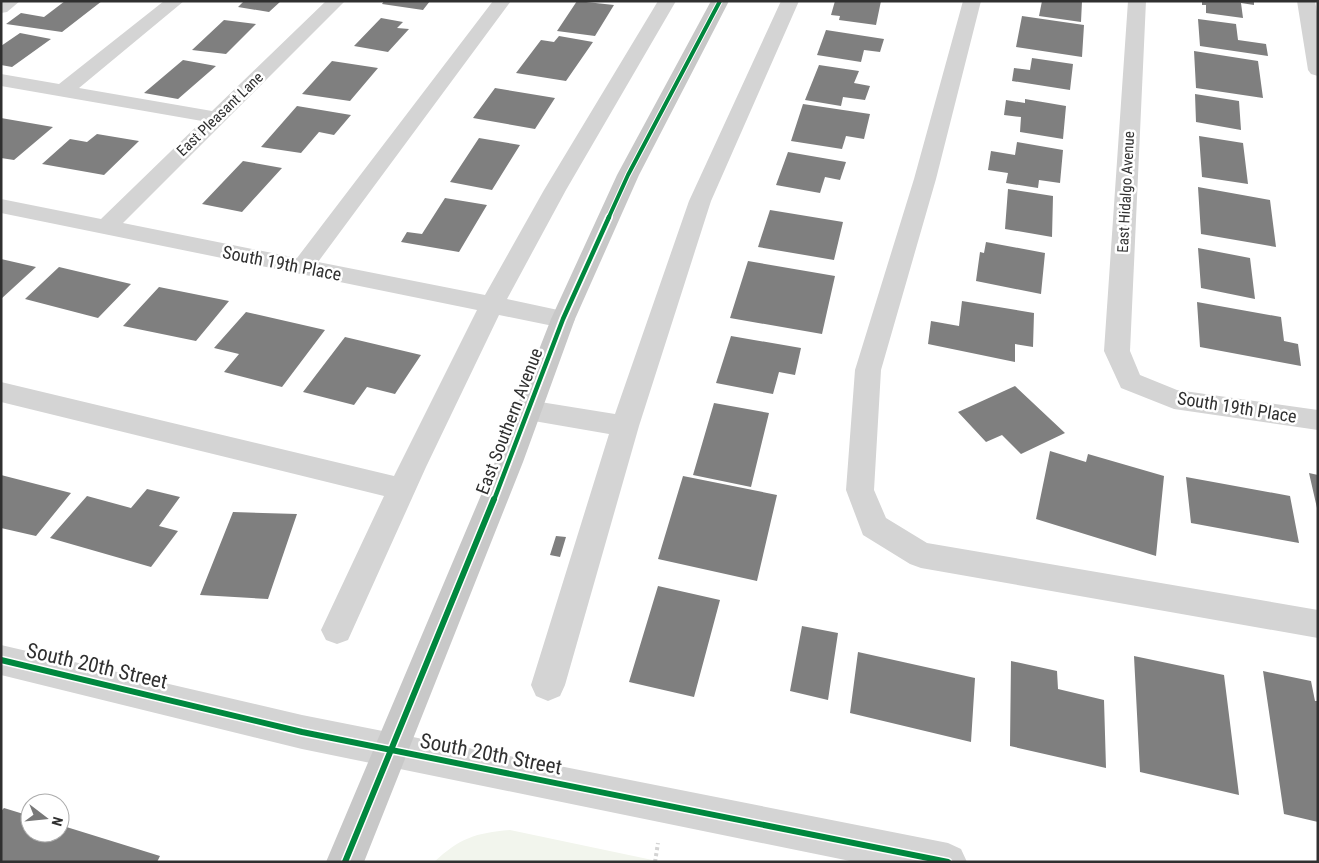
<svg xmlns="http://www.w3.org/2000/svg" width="1319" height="863" viewBox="0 0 1319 863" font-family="'Roboto Condensed',sans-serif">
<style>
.green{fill:#f2f5ed}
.building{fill:#7f7f7f}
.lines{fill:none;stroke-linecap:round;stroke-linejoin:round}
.path{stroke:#d4d4d4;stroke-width:4;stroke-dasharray:3 3;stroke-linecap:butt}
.minor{fill:#d4d4d4;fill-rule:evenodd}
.major{fill:#c8c8c8;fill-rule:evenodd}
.cycleway-far2-casing{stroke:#fff;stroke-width:6}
.cycleway-far1-casing{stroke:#fff;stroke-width:8}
.cycleway-casing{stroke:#fff;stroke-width:9}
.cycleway-far2{stroke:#00873e;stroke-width:4}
.cycleway-far1{stroke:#00873e;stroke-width:4.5}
.cycleway{stroke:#00873e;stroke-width:6}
.labels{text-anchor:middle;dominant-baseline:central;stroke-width:5;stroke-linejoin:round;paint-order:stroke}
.far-street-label{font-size:15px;fill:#303030;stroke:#fff}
.street-label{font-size:18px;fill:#303030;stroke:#fff}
.near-street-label{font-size:21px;fill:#303030;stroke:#fff}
</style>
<rect width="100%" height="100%" fill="#fff"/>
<path class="green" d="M510,830L662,862H434C460,838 475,833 510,830Z"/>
<path class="building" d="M65,1H102L62,32L6,24L21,13L44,17Z
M244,1H281L269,12L238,7Z
M384,1H430L423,10L382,4Z
M577,1L614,5L595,36L557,31Z
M835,1H881L876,25L839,20L840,16L831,15Z
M1042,1H1082L1081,22L1039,16Z
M1202,1H1254V5L1241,3L1243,18L1206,13V5H1202Z
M1022,16L1084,25L1082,57L1016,47Z
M381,18L403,22L397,28L409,29L388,52L354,46Z
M1198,19L1236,24L1238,40L1266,44L1268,56L1200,46Z
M224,20L256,24L226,54L192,50Z
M826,30L884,39L880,52L864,50L861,62L817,55Z
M20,33L51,39L12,67L1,65V46Z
M559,36L593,42L566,81L516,73L541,40L554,42Z
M1194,51L1258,61L1263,98L1196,88Z
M1032,58L1073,64L1070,90L1012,81L1014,68L1030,70Z
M183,60L216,66L178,99L144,93Z
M332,61L378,68L350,101L302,94Z
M819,65L859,71L854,83L870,86L865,100L843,97L841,106L805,100Z
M495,88L555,98L535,129L473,118Z
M1195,94L1239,101L1241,130L1196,122Z
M1025,99L1066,106L1063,139L1020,132L1021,117L1004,115L1006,100L1025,103Z
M803,104L870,114L864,139L846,136L842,149L791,141Z
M297,106L351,115L334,135L319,132L301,153L261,147Z
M1,118L53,127L14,160L1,158Z
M97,134L139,141L104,175L42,164L70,139L87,142Z
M1199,136L1243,143L1248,184L1202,177Z
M479,138L520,145L492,190L450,182Z
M1017,142L1063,150L1060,183L1039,180L1038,188L1006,183L1008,173L988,170L991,151L1015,155Z
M788,152L846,162L840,180L825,177L820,193L776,185Z
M243,161L282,168L242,212L202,204Z
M1198,187L1270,200L1276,247L1201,234Z
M1008,189L1053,196L1052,237L1005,229Z
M445,198L487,205L459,252L401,242L407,232L422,234Z
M770,210L843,222L834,260L758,247Z
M986,242L1045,253L1041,294L976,281L980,252L984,253Z
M1198,248L1250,258L1255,299L1201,288Z
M1,259L36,267L1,299Z
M748,261L835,276L822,334L730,318Z
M59,267L131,284L98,318L25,299Z
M159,287L229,301L196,341L123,326Z
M962,301L1034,313L1033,347L1015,344V362L928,344L931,321L959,326Z
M1197,302L1281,317L1284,341L1298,344L1301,366L1200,347Z
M246,312L325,330L282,387L224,372L239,354L214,348Z
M731,336L801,348L795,375L779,372L773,394L716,383Z
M345,337L421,355L395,394L367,387L354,405L303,392Z
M1015,386L1065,433L1021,454L1002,435L986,442L958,412Z
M714,403L769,413L751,487L693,475Z
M1050,451L1086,462L1088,454L1164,476L1156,556L1036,519Z
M1309,473L1318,475V508H1317Z
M1,475L71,493L36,536L1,528Z
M683,476L777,495L757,581L658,559Z
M1186,477L1290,496L1299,543L1191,523Z
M147,489L180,497L159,526L178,531L151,567L50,538L87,496L131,508Z
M233,512L297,514L268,599L200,595Z
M556,536L566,537L560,557L550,555Z
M658,586L720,600L694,697L629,682Z
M802,626L838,633L828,700L790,691Z
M858,652L975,678L971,742L850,713Z
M1134,656L1224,675L1239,795L1140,772Z
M1011,661L1057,671L1058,689L1104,700L1106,768L1010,746Z
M1263,671L1311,681L1315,701H1318V822L1284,814Z
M4,808L30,816V833H60V825L160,856L157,862H1V811Z"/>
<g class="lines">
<path class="path" d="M655,862L658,843"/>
<path class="minor" d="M1,1H20L7,12L1,13Z
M164,1H184L79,88L212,111L326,1H345L123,223L297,258L493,1H511L318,262L485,295L544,190L658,1H676L566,190L507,299L572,313L575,319L572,325L563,328L499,315L426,467L348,640L337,644L326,640L321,630L384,496L1,402V382L394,476L477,310L1,213V199L101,219L202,121L1,86V74L59,84Z
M781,1H799L711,201L639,426L565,685L560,696L548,701L536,696L531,685L609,434L528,420L518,417L515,410L518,403L528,400L615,414L689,201Z
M963,1H981L936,179L881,370L874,490L886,518L927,543L1318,610V638L921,568L910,564L863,535L846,490L855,370L914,179Z
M1128,1H1146L1130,351L1140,375L1177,390L1318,410V430L1174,409L1121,388L1104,351Z
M1297,1H1315L1318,17V76L1311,74L1308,70Z
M1,645L302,715L948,843L961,849L967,862H855L302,749L1,675Z"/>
<path class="major" d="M711,1H729L639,175L575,319L523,462L364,862H326L495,462L551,319L617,175Z"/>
<g class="cycleway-far2-casing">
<path id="cycleway-far2" d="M608,219L628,175L720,1"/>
</g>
<g class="cycleway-far1-casing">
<path id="cycleway-far1" d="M494,500L563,319L609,217"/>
</g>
<g class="cycleway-casing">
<path id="cycleway" d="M1,660L302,732L948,862
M345,862L494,499"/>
</g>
<use href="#cycleway-far2" class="cycleway-far2"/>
<use href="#cycleway-far1" class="cycleway-far1"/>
<use href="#cycleway" class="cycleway"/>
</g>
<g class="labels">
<g class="far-street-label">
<text transform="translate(220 114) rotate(-44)">East Pleasant Lane</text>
<text transform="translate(1126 192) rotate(-87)">East Hidalgo Avenue</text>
</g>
<g class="street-label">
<text transform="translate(282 263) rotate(11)">South 19th Place</text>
<text transform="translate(1237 407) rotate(9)">South 19th Place</text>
<text transform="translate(509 421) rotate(-69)">East Southern Avenue</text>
</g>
<g class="near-street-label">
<text transform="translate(97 666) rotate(13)">South 20th Street</text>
<text transform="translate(491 754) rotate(11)">South 20th Street</text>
</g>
</g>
<rect width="1319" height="863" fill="none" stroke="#303030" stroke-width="5"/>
<g transform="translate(45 818) rotate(106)"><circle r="24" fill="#ffffff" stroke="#acacac"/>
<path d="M0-4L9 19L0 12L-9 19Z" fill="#787878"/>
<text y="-8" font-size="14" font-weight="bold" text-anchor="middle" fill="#303030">N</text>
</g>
</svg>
